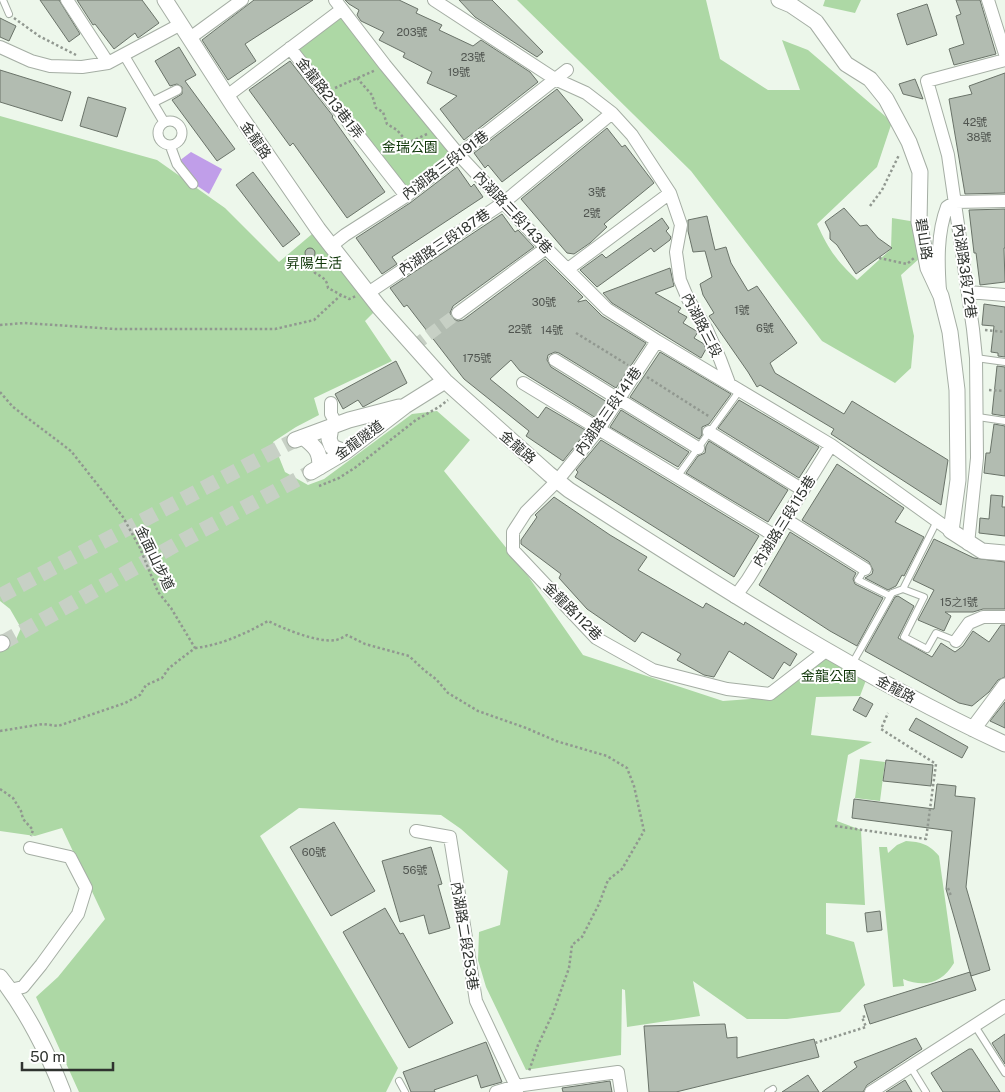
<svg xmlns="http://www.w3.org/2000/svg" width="1005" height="1092" viewBox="0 0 1005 1092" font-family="'Public Sans','Noto Sans TC',sans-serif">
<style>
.green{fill:#add8a5}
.water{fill:#c09ee9}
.building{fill:#b2bcb1;stroke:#6a7369}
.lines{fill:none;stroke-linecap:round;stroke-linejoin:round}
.minor-tunnel{stroke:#c7d0c5;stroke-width:12;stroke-dasharray:12 6;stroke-linecap:butt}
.tertiary-tunnel{stroke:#c7d0c5;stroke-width:15;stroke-dasharray:15 8;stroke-linecap:butt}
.service-casing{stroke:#a5aea4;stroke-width:8}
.pedestrian-casing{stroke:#a5aea4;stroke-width:11}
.minor-casing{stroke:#a5aea4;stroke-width:14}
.tertiary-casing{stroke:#a5aea4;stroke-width:17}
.path{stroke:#919890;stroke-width:2.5;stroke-dasharray:2.5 2.5;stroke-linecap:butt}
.service{stroke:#fff;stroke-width:6}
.pedestrian{stroke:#fff;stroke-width:9}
.minor{stroke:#fff;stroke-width:12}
.tertiary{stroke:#fff;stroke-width:15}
.labels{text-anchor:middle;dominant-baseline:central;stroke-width:4;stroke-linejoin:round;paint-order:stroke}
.number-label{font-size:11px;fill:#505550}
.street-label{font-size:14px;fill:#2f332f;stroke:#fff}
.park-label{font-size:14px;fill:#0e3507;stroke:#fff}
</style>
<rect width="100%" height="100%" fill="#edf7eb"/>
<path class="green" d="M517,0H706L720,59L768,90H800L782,40L808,50L892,122L877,167L817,224C829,250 836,260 857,280L891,249L892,218L916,222L921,257L901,275L914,336L911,368L895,383L822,341L691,171Z
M825,0H861L855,13L823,6Z
M341,10L459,155L406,196L290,48Z
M0,116L157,160L225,208L279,262L318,229L379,307L365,321L392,361L314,398L319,415L296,427L273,442L285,472L308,485L324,479L412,414L437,411L470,440L444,471L521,566L583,655L723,701L776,697L827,650L868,675L860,696L816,697L811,735L872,742L848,755L837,821L861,830L865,905L826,903V934L854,942L865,985L840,1012L787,1019H747L693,981L700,1016L627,1027L625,990L622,989L621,1055L526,1070L486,987L478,960L479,932L500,925L508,871L461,829L441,815L299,808L260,836L398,1068L386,1092H79L36,997L58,977L105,919L62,828L35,836L0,831V651L14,644L21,628L10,609L0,601Z
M860,759L885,762L880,801L855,798Z
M906,841C921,842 929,844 939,856L954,963C942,983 925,988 903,979L904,986L893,987L879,847H887L888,853L897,845Z"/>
<path class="water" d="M191,152L222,169L209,194L196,185L179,161Z"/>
<path class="building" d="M40,0H59L80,34L69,42Z
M77,0H142L159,23L138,38L135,33L114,49L95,24L93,25Z
M254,0H313L245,44L256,61L228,80L202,40Z
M345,0H399L418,9L416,13L442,25L439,30L473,46L481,40L530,72L538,82L464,140L440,109L457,96L427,83L432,72L403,57L405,53L379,40L384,32L361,21L357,15L359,10L349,4Z
M459,0H492L543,52L537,57L475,17Z
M956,0H980L996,54L954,65L949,49L964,44L956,16L961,14Z
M927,4L937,35L907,45L897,14Z
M0,18L16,26L9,41L0,37Z
M179,47L196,75L185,81L235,149L217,161L172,100L182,94V87L177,84L170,86L155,61Z
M290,61L333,116L332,117L385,192L347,218L293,143L290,146L249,90Z
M0,70L71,92L62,121L0,102Z
M1005,73V193L965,194L949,99L972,94L969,86Z
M915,79L923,99L903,94L899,84Z
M557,89L583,120L502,182L488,165L485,168L474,153Z
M88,97L126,108L117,137L80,126Z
M607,128L622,147L625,145L654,183L604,224L607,227L590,243L574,254L567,253L521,199Z
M457,167L471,187L474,184L483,197L392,257L397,264L382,274L356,238L410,203Z
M253,172L300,234L283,247L236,185Z
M844,208L860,226L867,225L878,238L892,248L856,274L837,245L830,239V232L825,222Z
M1005,209V248H1004L1005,282L980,285L976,253H974L969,210Z
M502,214L515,232L518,230L534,247L453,306L450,313L452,318L458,321L463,320L545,259L583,297L578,301V302L586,300L602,316L646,343L616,388L559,353L555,352L548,355L547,360L551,367L607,402L596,418L520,371L511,360L490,379L538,418L546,407L587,431L563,461L526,436L529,431L464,379L407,305L404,307L390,288Z
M707,216L715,250L726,247L731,263L748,291L757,286L797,343L770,363L775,373L844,414L852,401L948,460L941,505L831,434L834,429L760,385L757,387L748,372L709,316L714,313L703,295L700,284L712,277L705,251L693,252L688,231V220Z
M662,218L669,228L666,231L671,237L670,240L654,252L651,248L597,287L580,270L602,254L606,258Z
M305 253a5 5 0 1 1 10 0a5 5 0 1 1-10 0Z
M670,268L674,286L655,293L681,308L678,312L687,317L683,323L698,332L694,338L704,344L706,349L701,358L612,303L603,293Z
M984,304L1005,307V357L998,356V353L991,352L994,326L982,325Z
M660,352L731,394L709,424L702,427V435L699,439L630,397Z
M396,361L407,383L363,407L358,400L343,409L335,394Z
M997,366L1005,367V416L992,414Z
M739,400L819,447L799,478L718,428Z
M621,410L689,452L678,467L610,427Z
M994,424L1005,426V476L984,473L986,453H990Z
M601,440L759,536L734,577L575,477L578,472L576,470Z
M709,441L788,490L768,522L686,473L698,456L705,453L706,446Z
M837,464L904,508L895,522L924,537L904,576L902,575L896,586L888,590L865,578L872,574L873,570L869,562L802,520Z
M991,495L1003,496L1002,507H1005V536L979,533L980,518L989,519Z
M554,497L610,535L647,557L638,570L703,608L706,603L744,625L745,622L797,654L790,666L784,662L773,679L729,651L714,677L704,675L677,660L681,654L642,632L635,642L587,609L559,578L561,574L521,544V540L537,517L535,515Z
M790,532L856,573L853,579L855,584L883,598L857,646L830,631L759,585Z
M934,539L974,558L1005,562V609H983L973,612H945L951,616L944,631L918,620L934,590L913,580Z
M898,596L914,606L898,638L932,657L941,643L955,652L963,646L973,631L989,642L1001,625H1005V677L998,680L989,692L972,706L959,703L865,651L895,597Z
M860,697L873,704L866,717L853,710Z
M1005,702V728L990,721Z
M916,718L968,747L962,758L909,730Z
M886,760L933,765L931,786L883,781Z
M937,784L956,786L955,796L975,798L966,887L990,970L971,976L976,990L870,1024L864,1005L970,972L971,976L946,889L952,831L852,818L854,799L934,809Z
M334,822L375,891L331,916L290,847Z
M431,847L442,884L438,885L450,928L429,934L424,915L400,922L382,861Z
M385,908L400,934L403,933L453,1023L409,1048L343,932Z
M880,911L882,930L867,932L865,913Z
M725,1024L727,1038L737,1037V1058L814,1039L819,1057L676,1092H649L644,1026Z
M1005,1034V1064L992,1043Z
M916,1038L922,1049L867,1085L863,1092H822L857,1067L854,1062Z
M486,1042L502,1082L481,1088L477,1075L434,1090L435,1092H411L403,1072Z
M969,1049H972L1000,1092H943L931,1073Z
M808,1075L819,1092H782Z
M905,1080L912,1092H886Z
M610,1081L612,1092H563L562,1088Z"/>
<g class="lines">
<path class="minor-tunnel" d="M414,346L458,313"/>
<path class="tertiary-tunnel" d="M0,596L295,440
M2,643L184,540L311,472"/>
<g class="service-casing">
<path id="service" d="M3,0L9,14
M976,358L1005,362
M978,417L1005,421
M677,477L740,390
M865,569L858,580L890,596
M903,589L924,597L904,637L927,649L936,633L956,641
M852,664L892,593L903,589L937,521
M975,1026L1005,1073
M910,1066L926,1092
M399,1081L405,1092
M768,1092L773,1089"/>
</g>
<g class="pedestrian-casing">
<path id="pedestrian" d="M124,55L164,122
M153,102L177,90
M158 133a12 12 0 1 1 24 0a12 12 0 1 1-24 0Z
M170,145L177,164L193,184"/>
</g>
<g class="minor-casing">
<path id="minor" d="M67,0L108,63
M335,0L385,65L459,155L546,248L607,309L657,341L831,445L951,531
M434,0L555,79L586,93L612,113L632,135L670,193L681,225L676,252L680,280L688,299L707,330L720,359L729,383
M988,0L1005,54
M190,38L242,0
M0,47L31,61L50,66L82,67L108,63L181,24
M290,48L406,196
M227,96L341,10
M331,246L345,235L406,196L567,70
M568,269L670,193
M940,291C938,263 937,233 947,207L955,202L1005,201
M968,292L1005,295
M368,293L503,203L612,113
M458,313L546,248
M657,341L599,429L557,481L526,512L513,532V550L596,638L653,670L727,689L770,694L827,650
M555,360L698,448
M523,383L775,536
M331,403V414L337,425
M709,432L803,490
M785,519L865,569
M968,544L977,458L976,358L973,329L948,155L927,81L1005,60
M735,597L748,579L831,445
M956,641L969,623L983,617H1005
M416,831L450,837L476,1001L516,1086L517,1092
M10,990L23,987L41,965L78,914L86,888L70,857L30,848
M496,1092L516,1086L618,1072L621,1092
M871,1092L1005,1006"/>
</g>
<g class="tertiary-casing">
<path id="tertiary" d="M165,0L234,107L318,229L379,307L445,381L549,474L569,490C711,581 852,673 1005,744
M779,0L791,5L816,22L846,64L870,79L886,99L909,142L920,172L919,222L928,268L941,296L950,332L957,390L958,480L951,531L982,551L1005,553
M331,427L329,439L332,447L345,452
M303,437C315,447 320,450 320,467
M295,440L349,420L399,407
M311,472L345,452L405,406L445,381
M0,644L2,643
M973,729L1005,686
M0,977C25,1008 49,1055 63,1092"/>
</g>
<path class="path" d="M14,18L39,36L76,55
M357,78L372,95L376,108L383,112L387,124L397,130L408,143L385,151
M335,88L376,70
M427,134L408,143L421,148L429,147L439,149
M870,206L882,190L899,155
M323,256L313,267L315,273C322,277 327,279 328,288L349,299L356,296
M879,258L907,264L914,258
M0,325L24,323L115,329H275L314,320L341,295
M985,330L1005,332
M576,333L628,365
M647,377L710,417
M989,390L1005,391
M0,392L13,407L71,451L123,517L140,548L158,592L171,608L195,648
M319,486L339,478L356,467L416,420L439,407L448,400
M195,648C221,645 245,634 268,621C285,629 317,643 336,640C340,639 344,637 347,635L365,644L409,656L424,670L436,679L448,693L478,711L526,728L556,741L607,756L627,768L634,786L644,831L622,869L608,880L599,904L582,937L572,945L569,968L553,1013L538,1045L529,1071
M0,731L43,724L58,726L125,703L140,695L146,685L162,678L169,668L195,648
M0,789L13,798L21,811L23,819L33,830L31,836
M835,826L926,839L936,764L881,729L888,713
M948,888L951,896
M815,1043L866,1027L862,1017L867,1016"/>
<use href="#service" class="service"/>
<use href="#pedestrian" class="pedestrian"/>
<use href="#minor" class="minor"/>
<use href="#tertiary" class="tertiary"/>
</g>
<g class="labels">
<g class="number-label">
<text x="412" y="32">203號</text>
<text x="473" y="57">23號</text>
<text x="459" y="72">19號</text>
<text x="975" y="122">42號</text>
<text x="979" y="137">38號</text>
<text x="597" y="192">3號</text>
<text x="592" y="213">2號</text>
<text x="544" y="302">30號</text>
<text x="742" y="310">1號</text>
<text x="765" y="328">6號</text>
<text x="520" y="329">22號</text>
<text x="552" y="330">14號</text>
<text x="477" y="358">175號</text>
<text x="959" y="602">15之1號</text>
<text x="314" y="852">60號</text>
<text x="415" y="870">56號</text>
</g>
<g class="street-label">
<text transform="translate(330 98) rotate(52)">金龍路213巷1弄</text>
<text transform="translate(256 140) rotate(56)">金龍路</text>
<text transform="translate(445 165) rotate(-37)">內湖路三段191巷</text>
<text transform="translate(513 212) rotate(47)">內湖路三段143巷</text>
<text transform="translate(924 239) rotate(81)">碧山路</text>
<text transform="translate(444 242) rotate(-34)">內湖路三段187巷</text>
<text transform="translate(965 271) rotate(82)">內湖路3段72巷</text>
<text transform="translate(702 325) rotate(63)">內湖路三段</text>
<text transform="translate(608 411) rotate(-55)">內湖路三段141巷</text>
<text transform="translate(359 440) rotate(-36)">金龍隧道</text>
<text transform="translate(518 447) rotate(41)">金龍路</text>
<text transform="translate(784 521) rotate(-58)">內湖路三段115巷</text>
<text transform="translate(155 558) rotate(64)">金面山步道</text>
<text transform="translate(573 611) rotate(45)">金龍路112巷</text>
<text transform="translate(896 689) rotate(28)">金龍路</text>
<text transform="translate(465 936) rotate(81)">內湖路二段253巷</text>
</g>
<g class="park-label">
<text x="410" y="147">金瑞公園</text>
<text x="314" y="263">昇陽生活</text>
<text x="829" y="676">金龍公園</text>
</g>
</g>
<path d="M22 1062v8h91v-8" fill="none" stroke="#2f332f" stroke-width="2.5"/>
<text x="30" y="1062" font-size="15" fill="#2f332f" stroke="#ffffff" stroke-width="4" paint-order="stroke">50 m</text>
</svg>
